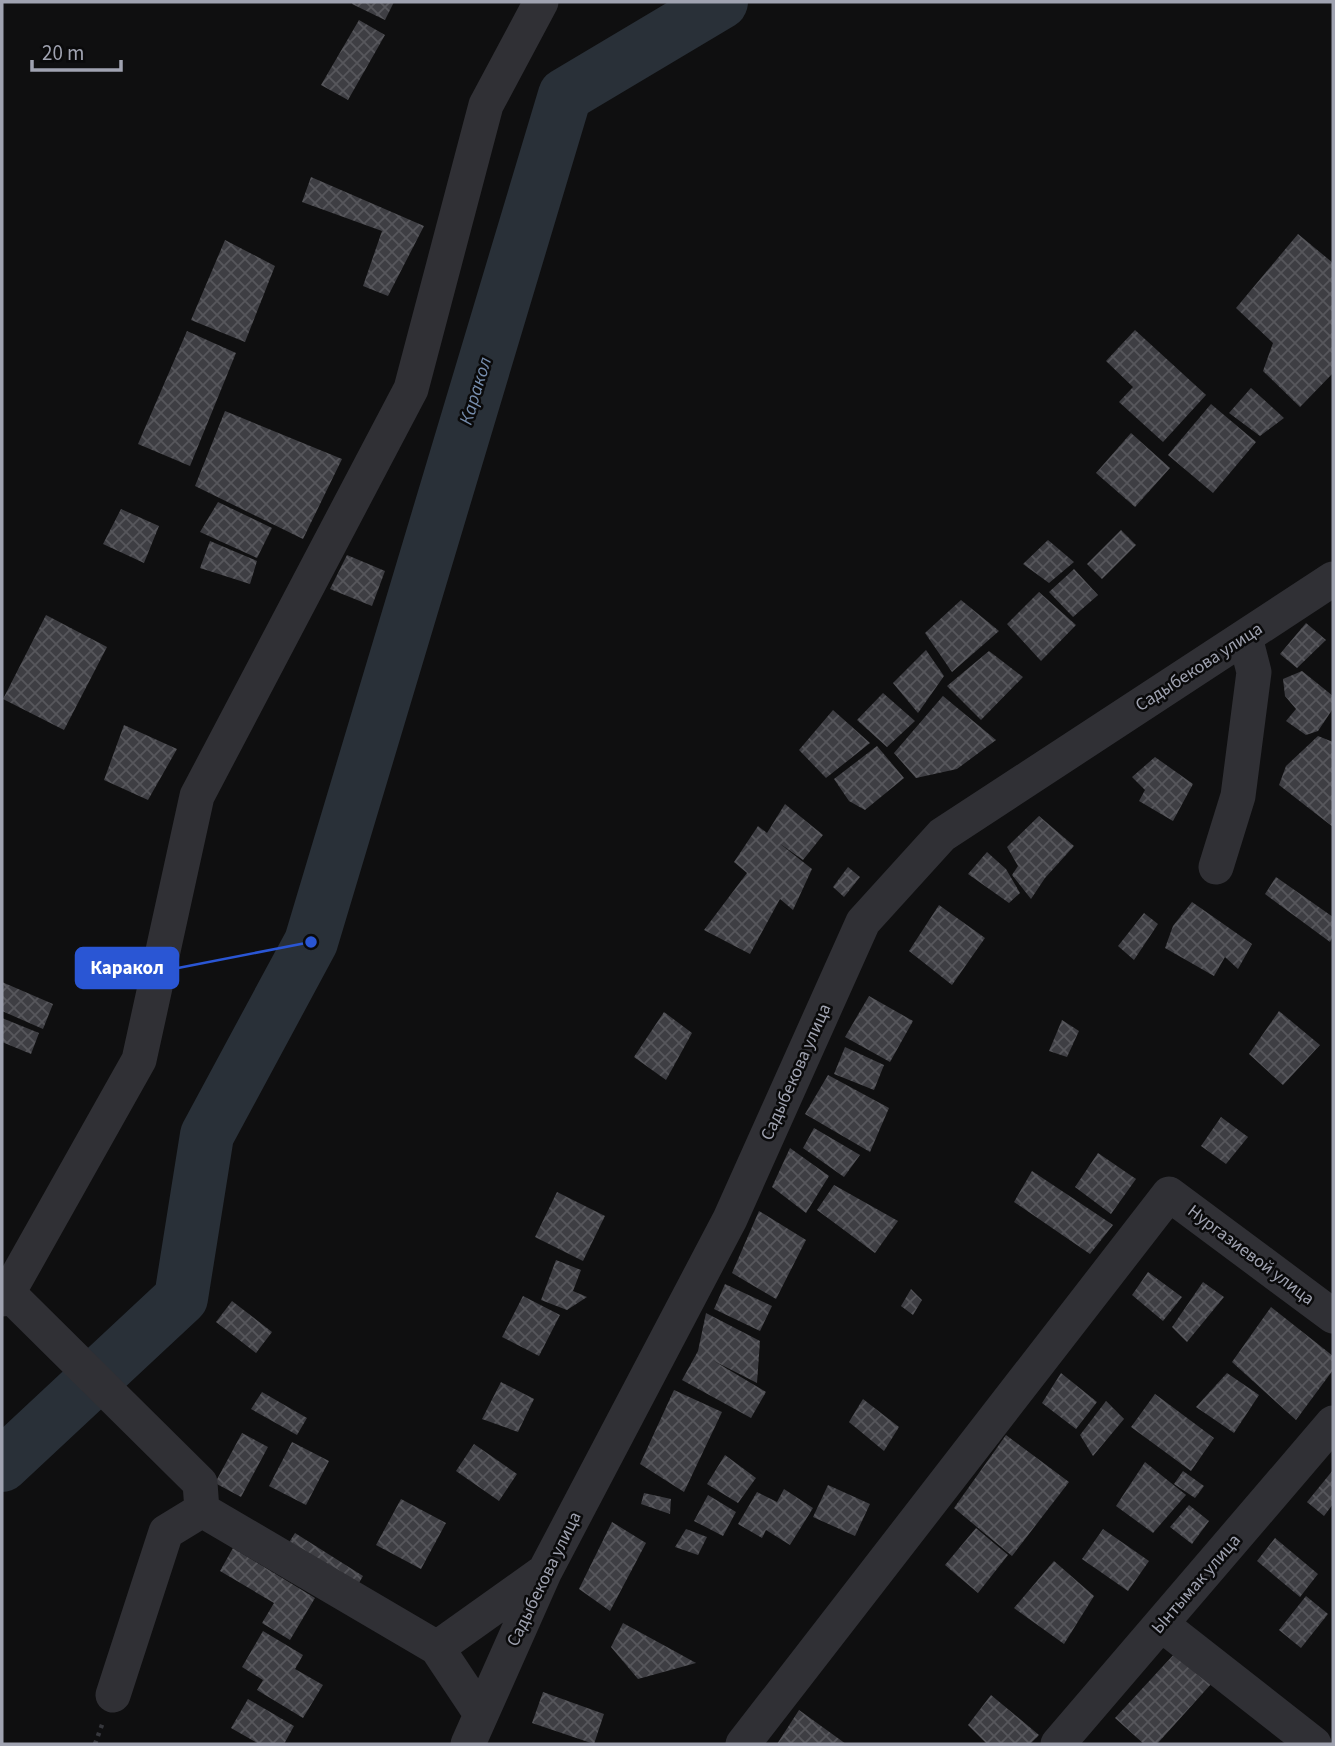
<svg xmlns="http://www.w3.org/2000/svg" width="1335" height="1746" viewBox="0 0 1335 1746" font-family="'Source Sans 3',sans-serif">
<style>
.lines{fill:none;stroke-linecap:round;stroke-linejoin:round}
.river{stroke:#293038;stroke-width:54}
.building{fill:url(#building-cross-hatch)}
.path{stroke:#36373c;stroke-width:4.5;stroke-dasharray:3.5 5;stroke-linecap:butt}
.minor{stroke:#303035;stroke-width:35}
.labels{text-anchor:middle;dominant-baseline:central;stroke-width:5;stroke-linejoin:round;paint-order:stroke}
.street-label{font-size:18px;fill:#a0a3b1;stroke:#0a0a0b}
.water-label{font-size:19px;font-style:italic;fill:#768dad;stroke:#0a0a0b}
.leader{fill:none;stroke:#2a56d4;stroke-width:2.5}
.callout-dot{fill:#2a56d4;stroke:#0a0a0b;stroke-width:2.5}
.callout{fill:#2a56d4;stroke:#2a56d4;stroke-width:2.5}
.callout-label{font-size:19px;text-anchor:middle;font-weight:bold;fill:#fff}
</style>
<defs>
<pattern id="building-cross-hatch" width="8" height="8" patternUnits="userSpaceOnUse" patternTransform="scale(1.75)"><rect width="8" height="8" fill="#3e3e43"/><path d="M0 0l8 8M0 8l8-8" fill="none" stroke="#57575c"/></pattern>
</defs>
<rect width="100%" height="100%" fill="#0f0f10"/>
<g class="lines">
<path class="river" d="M2,1465L181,1298L207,1135L311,942L565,95L721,2"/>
</g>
<path class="building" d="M353,2H394L385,20L352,4Z
M359,20L385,35L348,100L321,85Z
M311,177L424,226L388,296L363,286L382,231L302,202Z
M1298,234L1333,263V373L1300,407L1263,371L1273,343L1236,308Z
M225,240L275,266L245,342L191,320Z
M1135,330L1206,395L1163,442L1119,402L1133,387L1106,361Z
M187,331L236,353L190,466L138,444Z
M1251,388L1284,418L1260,436L1229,413Z
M1211,404L1256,442L1213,493L1168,455Z
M225,411L342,459L303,539L195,486Z
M1131,433L1170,468L1135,507L1096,473Z
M218,502L272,528L257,558L200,532Z
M121,509L159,526L144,563L103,544Z
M1121,530L1136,545L1102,579L1087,564Z
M1048,540L1074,562L1049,583L1023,564Z
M210,541L257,561L250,584L200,568Z
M347,555L385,571L372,606L330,589Z
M1074,569L1098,595L1073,617L1049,592Z
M1039,592L1076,625L1041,661L1007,624Z
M961,600L999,631L952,672L925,633Z
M46,615L107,647L64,730L3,699Z
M1306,623L1326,640L1297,668L1280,654Z
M926,650L944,676L918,713L893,683Z
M989,651L1023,677L981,720L947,686Z
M1302,671L1333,696L1332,710L1318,731L1306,735L1286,721L1296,709L1285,696L1283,679Z
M883,693L915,721L887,747L857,720Z
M943,696L996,740L957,769L916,778L894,753Z
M833,710L870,743L826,778L799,750Z
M124,725L177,749L148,800L104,780Z
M1318,736L1333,742V827L1279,785L1286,766Z
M877,746L904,778L865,810L849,801L834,779Z
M1155,757L1193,784L1173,821L1139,801L1145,790L1132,777Z
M785,804L823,835L803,860L779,843L812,869L793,910L780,899L750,954L704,930L747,873L734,862L758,826L767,833Z
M1039,816L1074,846L1045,878L1031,899L1012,875L1018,866L1007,847Z
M987,852L1006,869L1020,893L1009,903L968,874Z
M848,867L860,877L844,897L833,887Z
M1276,877L1333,917V936L1330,942L1265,894Z
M1192,902L1252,944L1238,969L1225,957L1214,976L1165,948L1173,926Z
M939,905L985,938L952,985L909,951Z
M1144,913L1158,924L1134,960L1118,946Z
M2,982L53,1004L43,1029L2,1011Z
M869,996L913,1021L890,1062L845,1037Z
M1279,1011L1320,1045L1283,1085L1249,1054Z
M664,1012L692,1033L666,1080L634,1057Z
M2,1018L39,1033L31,1054L2,1042Z
M1062,1020L1079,1031L1067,1057L1049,1051Z
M845,1047L884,1065L874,1090L834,1074Z
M828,1075L889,1108L870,1152L805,1114Z
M1221,1117L1248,1137L1226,1164L1201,1146Z
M814,1128L860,1155L844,1177L803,1148Z
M790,1148L829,1176L806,1213L772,1187Z
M1098,1153L1136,1179L1111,1214L1075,1187Z
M1032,1171L1113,1225L1090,1254L1014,1202Z
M834,1185L898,1221L875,1253L817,1210Z
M557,1192L605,1216L583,1261L535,1237Z
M759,1211L806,1240L776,1299L732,1273Z
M556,1260L581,1270L573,1291L587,1297L567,1310L541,1300Z
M1148,1272L1182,1297L1163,1321L1132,1295Z
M1203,1282L1224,1297L1187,1342L1172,1327Z
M725,1284L772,1306L760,1331L714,1309Z
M911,1289L922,1300L913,1315L901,1306Z
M523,1296L560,1315L539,1356L502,1337Z
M232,1301L272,1332L256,1353L216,1322Z
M1271,1307L1333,1356V1370L1296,1420L1232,1362Z
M706,1313L760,1341L757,1383L714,1361L766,1392L751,1418L682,1380L698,1351Z
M1061,1373L1097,1402L1076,1429L1042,1403Z
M1227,1373L1259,1395L1234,1433L1196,1407Z
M501,1382L534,1399L518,1432L482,1419Z
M674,1390L722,1412L684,1492L640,1464Z
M262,1392L307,1418L297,1435L251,1409Z
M1155,1394L1214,1438L1191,1471L1131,1427Z
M863,1399L899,1427L884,1451L849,1422Z
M1106,1401L1124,1419L1093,1456L1080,1435Z
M242,1433L268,1447L241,1497L215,1483Z
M1006,1435L1069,1482L1012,1556L954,1508Z
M292,1442L329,1461L306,1505L269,1486Z
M474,1444L517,1474L499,1501L456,1471Z
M725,1455L756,1478L738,1503L707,1484Z
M1145,1462L1186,1495L1153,1533L1116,1506Z
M1333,1470V1504L1324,1516L1307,1502Z
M1183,1471L1204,1486L1195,1498L1174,1484Z
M828,1485L870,1504L855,1536L813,1517Z
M784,1489L813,1508L790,1545L766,1530L762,1538L738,1524L757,1492L777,1502Z
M644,1493L671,1499L670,1514L641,1504Z
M708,1495L736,1512L723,1536L694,1521Z
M401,1499L446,1523L421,1569L376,1545Z
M1189,1505L1209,1521L1192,1544L1170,1527Z
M612,1522L646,1543L610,1611L579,1589Z
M976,1528L1008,1555L978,1593L945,1565Z
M686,1529L707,1537L698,1555L675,1547Z
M1103,1529L1149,1561L1128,1591L1082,1559Z
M295,1533L363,1576L352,1595L283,1552Z
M1275,1538L1318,1574L1300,1597L1257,1561Z
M233,1548L315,1598L290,1640L262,1623L274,1603L220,1571Z
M1054,1561L1094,1596L1064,1644L1014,1608Z
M1306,1596L1328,1614L1301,1648L1279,1630Z
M623,1623L667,1647L696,1663L638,1679L611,1647Z
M263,1631L303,1655L295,1669L323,1685L303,1718L257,1690L263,1680L242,1667Z
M1177,1651L1212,1683L1157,1744H1144L1115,1718Z
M543,1692L604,1714L594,1744L532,1723Z
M991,1695L1039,1735L1030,1744H987L968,1725Z
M248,1699L294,1726L284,1744H259L231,1728Z
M799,1710L846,1744H777Z"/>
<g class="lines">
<path class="path" d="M95,1744L103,1722"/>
<path class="minor" d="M1216,867L1238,796L1254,672L1245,637
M8,1293L200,1483L202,1510L437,1648L545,1571
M2,1299L8,1293L139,1060L197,796L411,389L486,105L541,2
M1161,1624L1314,1744
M437,1648L481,1714
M113,1695L166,1532L202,1510
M468,1744L545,1571L730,1219L863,922L942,835L1333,579
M743,1744L1169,1194L1333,1316
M1058,1744L1333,1423"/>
</g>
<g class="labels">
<g class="street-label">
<text transform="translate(1199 667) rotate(-33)">Садыбекова улица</text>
<text transform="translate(796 1072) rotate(-66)">Садыбекова улица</text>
<text transform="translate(1251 1255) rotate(37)">Нургазиевой улица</text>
<text transform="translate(544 1579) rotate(-64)">Садыбекова улица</text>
<text transform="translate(1196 1584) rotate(-49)">Ынтымак улица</text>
</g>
<g class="water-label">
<text transform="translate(476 391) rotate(-73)">Каракол</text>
</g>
</g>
<path class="leader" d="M311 942L178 968"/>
<circle class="callout-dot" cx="311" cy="942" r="7"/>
<rect class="callout" x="76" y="948" width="102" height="40" rx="7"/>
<g class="callout-label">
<text x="127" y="974">Каракол</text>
</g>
<rect width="1335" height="1746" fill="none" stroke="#a0a3b1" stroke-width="7"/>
<path d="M32 60v10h89v-10" fill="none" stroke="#a0a3b1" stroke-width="3.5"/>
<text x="42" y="60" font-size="21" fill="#a0a3b1" stroke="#0a0a0b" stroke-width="5" paint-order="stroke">20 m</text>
</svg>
